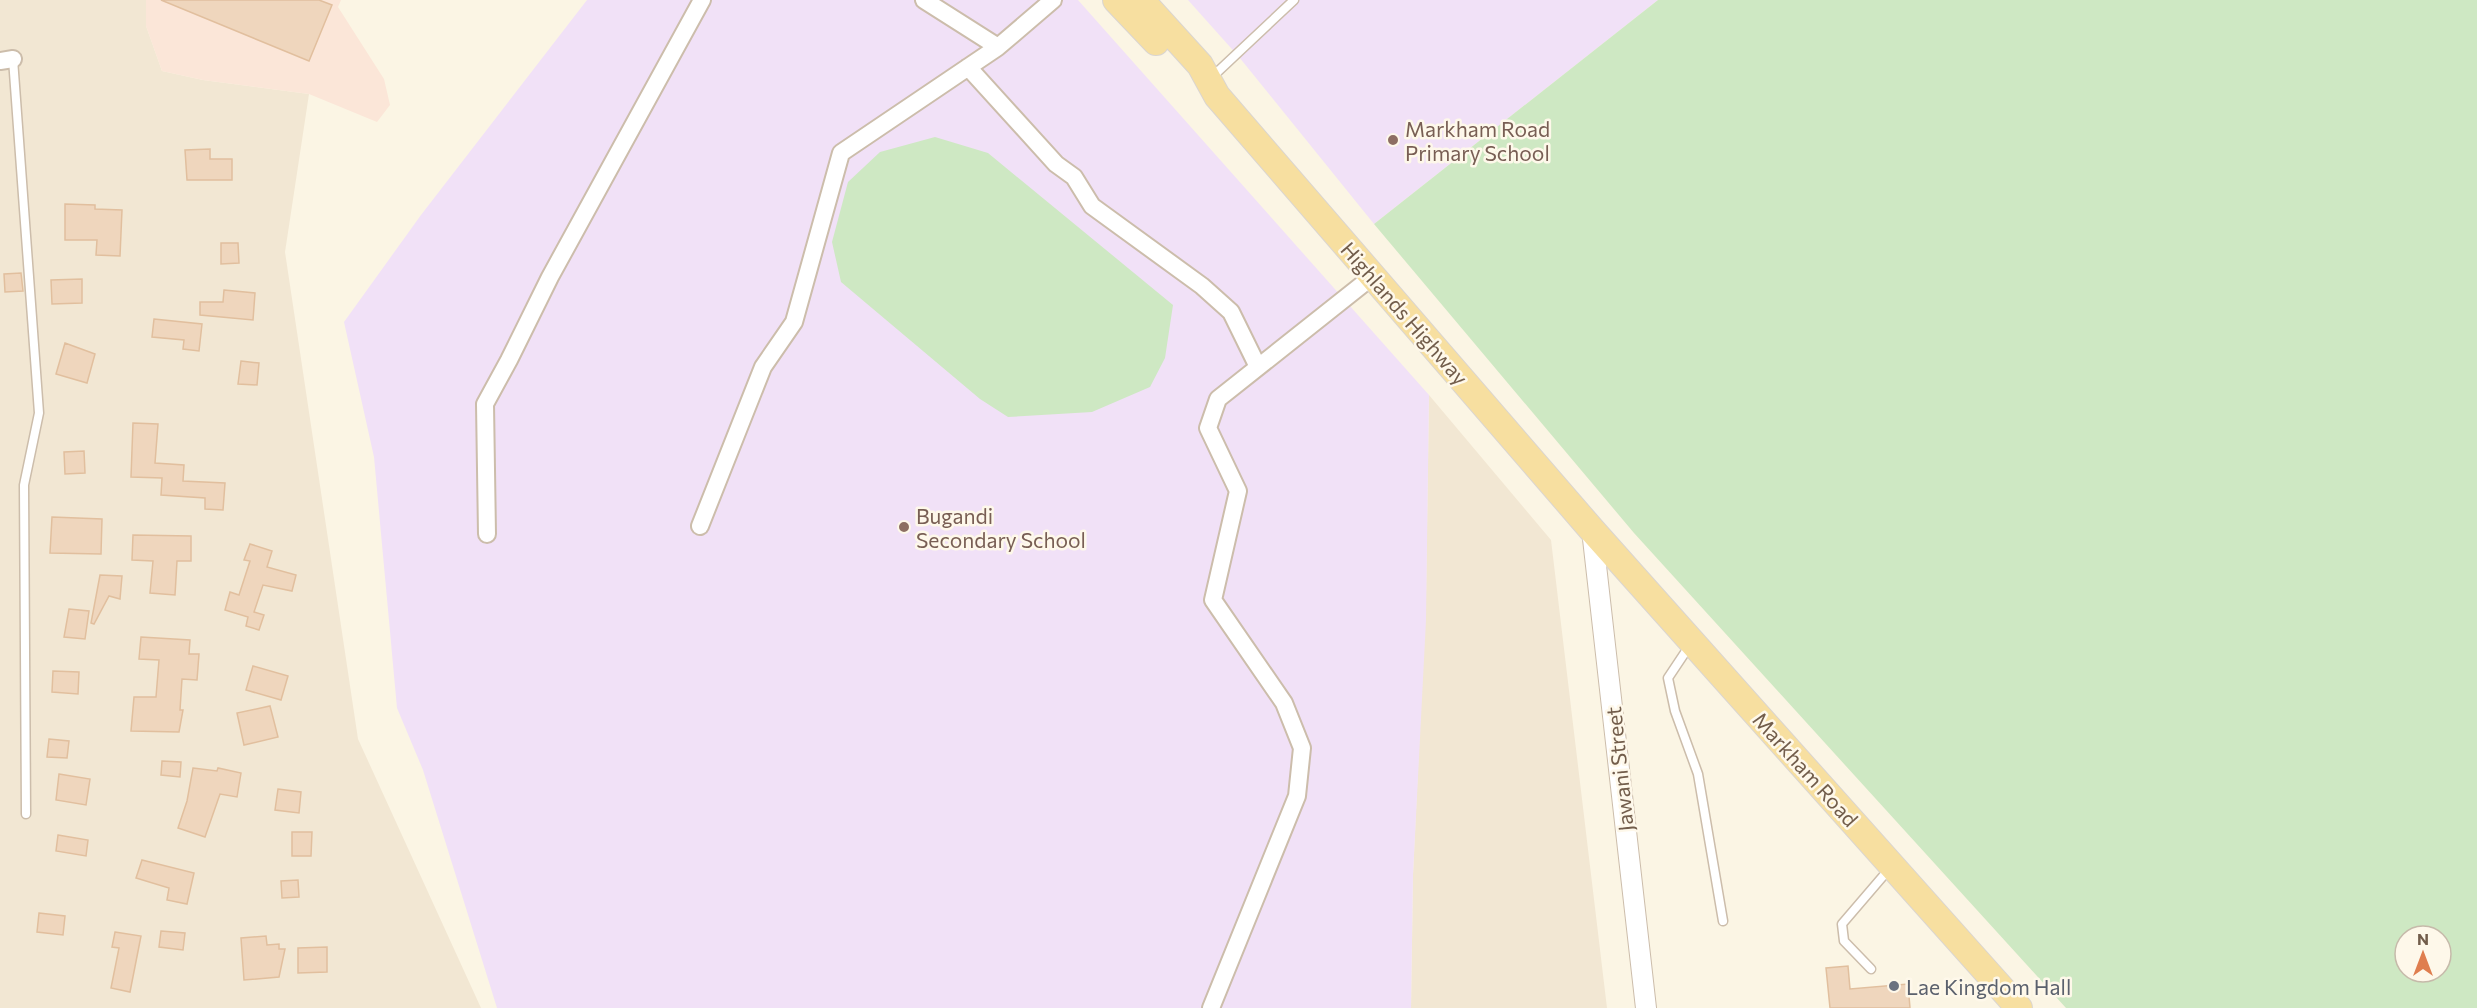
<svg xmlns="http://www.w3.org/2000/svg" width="2477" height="1008" viewBox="0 0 2477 1008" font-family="Commissioner,sans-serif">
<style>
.residential{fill:#f2e7d3}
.commercial{fill:#fbe6d8}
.education{fill:#f1e1f7}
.green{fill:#cee8c3;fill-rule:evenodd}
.building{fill:#efd6bd;stroke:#e1bf9e;stroke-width:1.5}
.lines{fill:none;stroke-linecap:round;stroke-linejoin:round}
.service-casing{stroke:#ccbdab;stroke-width:11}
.minor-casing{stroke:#ccbdab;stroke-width:20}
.tertiary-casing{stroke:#ccbdab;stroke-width:22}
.primary-casing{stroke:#dad5d0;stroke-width:28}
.service{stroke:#fff;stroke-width:8}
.minor{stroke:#fff;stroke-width:16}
.tertiary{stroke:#fff;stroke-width:20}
.primary{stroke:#f7dfa0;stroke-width:26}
.education-dot{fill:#8d6e63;stroke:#fef8ea;stroke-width:2}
.worship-dot{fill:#6b7280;stroke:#fef8ea;stroke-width:2}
.labels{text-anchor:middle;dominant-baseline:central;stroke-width:5;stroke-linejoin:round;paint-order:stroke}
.education-label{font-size:21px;fill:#785e54;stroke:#fef8ea;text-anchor:start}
.street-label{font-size:21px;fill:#725d4b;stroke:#fef8ea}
.worship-label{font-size:21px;fill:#5b616d;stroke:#fef8ea;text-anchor:start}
</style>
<rect width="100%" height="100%" fill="#fbf5e4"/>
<path class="residential" d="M0,0H146V26L162,71L203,80L309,94L285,252L358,739L481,1008H0Z
M1429,395L1551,540L1607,1008H1411L1413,875L1426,598Z"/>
<path class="commercial" d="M146,0H341L338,7L384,79L390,105L377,122L309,94L203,80L162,71L146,26Z"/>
<path class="education" d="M587,0H1078L1429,395L1426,620L1413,875L1411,1008H497L423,770L397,708L374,457L344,322L421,215Z
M1188,0H1658L1374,224L1239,57Z"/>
<path class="green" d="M1658,0H2477V1008H2066L1634,533L1374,224ZM2405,936H2441V972H2405Z
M935,137L988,153L1173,305L1165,358L1150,387L1092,412L1008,417L980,399L841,282L832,242L848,182L880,152Z"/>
<path class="building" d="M161,0H319L332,5L309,61Z
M210,149V159H232V180H187L185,150Z
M65,204L95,205V209L122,210L120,256L96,255L97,240H65Z
M221,243H238L239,263L221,264Z
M21,273L23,291L5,292L4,274Z
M82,279V303L52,304L51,280Z
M224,290L255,293L253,320L200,315V302H223Z
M154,319L202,324L199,351L183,349L184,340L152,337Z
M65,343L95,354L87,383L56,374Z
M241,361L259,363L257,385L238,384Z
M133,423L158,424L155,463L184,465L183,481L225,483L223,510L205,509V498L161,495L162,478L131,477Z
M84,451L85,473L65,474L64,452Z
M52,517L102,519L101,554L50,553Z
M133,535L191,536V561H177L175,595L150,593L153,561L132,560Z
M250,544L272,551L267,567L296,575L292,591L263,585L254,612L264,615L259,630L246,626L248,617L225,610L230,592L239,595L250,561L244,560Z
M100,575L122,576L120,599L109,596L94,624L91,623Z
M69,609L89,611L85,639L64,637Z
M141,637L190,640L189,654H199L197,680L182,679L180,710H183L179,732L131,731L134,697H156L159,660L139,659Z
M253,666L288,676L281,700L246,690Z
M53,671L79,672L78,694L52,692Z
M270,706L278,737L244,745L237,713Z
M49,739L69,741L67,758L47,757Z
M162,761L181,762L180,777L161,775Z
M193,768L217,771L218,768L241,773L237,797L220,794L205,837L178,828L187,801Z
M59,774L90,779L86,805L56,800Z
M278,789L301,792L299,813L275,810Z
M292,832H312L311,856H292Z
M58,835L88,840L86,856L56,851Z
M142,860L194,873L187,904L167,900L169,888L136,878Z
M298,880L299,897L282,898L281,881Z
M39,913L65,916L63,935L37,932Z
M161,931L185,933L183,950L159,947Z
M115,932L141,936L130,992L111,988L119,948L112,947Z
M266,936L267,945L279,944V949H285L279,977L244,980L241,938Z
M327,947V972L298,973V948Z
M1848,966L1850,989L1908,984L1910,1008H1830L1826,968Z"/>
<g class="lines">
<g class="service-casing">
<path id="service" d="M13,59L39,413L24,485L26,814
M1211,78L1294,0
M1690,645L1668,678L1675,711L1698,774L1723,921
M1871,969L1844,941L1842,924L1890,868"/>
</g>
<g class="minor-casing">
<path id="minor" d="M924,0L998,47
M0,61L13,59
M968,67L1056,164L1074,177L1092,206L1202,286L1231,312L1258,367
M700,526L763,367L794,322L841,153L998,47L1053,0
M487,534L485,404L509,360L550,277L702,0
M1211,1008L1297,796L1302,748L1284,703L1213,600L1238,491L1208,428L1218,399L1373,276"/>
</g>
<g class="tertiary-casing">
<path id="tertiary" d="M1592,530L1646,1008"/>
</g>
<g class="primary-casing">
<path id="primary" d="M1116,0L1156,42
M1141,0L1200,65L1217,96L1592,530L2019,1008"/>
</g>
<use href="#service" class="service"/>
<use href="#minor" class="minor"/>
<use href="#tertiary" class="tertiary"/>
<use href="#primary" class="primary"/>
</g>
<g class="education-dot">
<circle cx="1393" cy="140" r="6"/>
<circle cx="904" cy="527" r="6"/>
</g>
<circle class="worship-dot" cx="1894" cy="986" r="6"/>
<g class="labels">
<g class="education-label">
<text x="1405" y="128">Markham Road<tspan x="1405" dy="24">Primary School</tspan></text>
<text x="916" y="515">Bugandi<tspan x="916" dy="24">Secondary School</tspan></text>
</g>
<g class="street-label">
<text transform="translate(1405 313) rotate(49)">Highlands Highway</text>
<text transform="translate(1619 769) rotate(-96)">Jawani Street</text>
<text transform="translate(1806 769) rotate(48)">Markham Road</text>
</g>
<g class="worship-label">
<text x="1906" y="986">Lae Kingdom Hall</text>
</g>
</g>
<g transform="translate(2423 954)"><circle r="28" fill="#fef8ea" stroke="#c6baaa" stroke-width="1.5"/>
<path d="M0-4.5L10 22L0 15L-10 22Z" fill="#df7e4f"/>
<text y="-9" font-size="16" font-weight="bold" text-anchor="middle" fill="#725d4b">N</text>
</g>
</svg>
